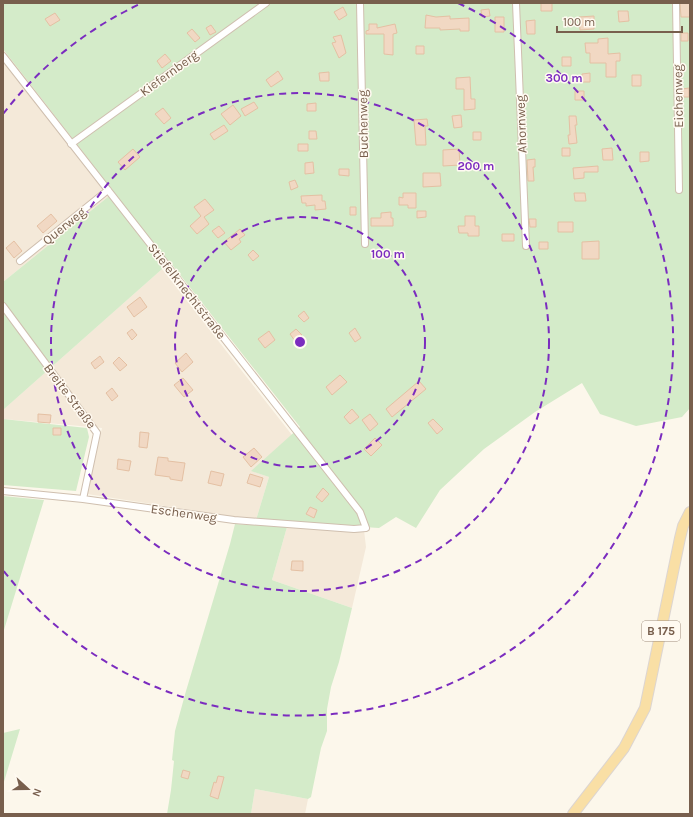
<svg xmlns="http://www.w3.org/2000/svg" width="693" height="817" viewBox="0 0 693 817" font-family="Karla,sans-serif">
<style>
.residential{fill:#f4e9d9}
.green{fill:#d4ebc9}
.building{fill:#f1d8c3;stroke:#e4c0a3}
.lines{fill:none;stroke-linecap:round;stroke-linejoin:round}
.street-casing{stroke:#cfbfaf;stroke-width:8}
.primary-casing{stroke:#dcd5d1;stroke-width:12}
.street{stroke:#fff;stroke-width:6}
.primary{stroke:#f9dfa5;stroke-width:10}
.ring{fill:none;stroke:#7b2cbf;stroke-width:2;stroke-dasharray:7 5}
.labels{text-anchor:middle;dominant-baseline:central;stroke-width:3;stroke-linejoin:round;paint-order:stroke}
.shield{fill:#fffaf1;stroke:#a08e7e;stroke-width:1}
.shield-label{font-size:12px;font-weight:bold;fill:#785f4d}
.street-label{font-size:13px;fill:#785f4d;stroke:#fffaf1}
.centre{fill:#7b2cbf;stroke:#fffaf1;stroke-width:2}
.ring-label{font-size:12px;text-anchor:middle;font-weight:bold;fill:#7b2cbf;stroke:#fffaf1;stroke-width:3;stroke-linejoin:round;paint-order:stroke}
</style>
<rect width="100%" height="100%" fill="#fcf7eb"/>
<path class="residential" d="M3,49L114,192L3,282Z
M162,269L292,435L252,471L269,477L256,520L87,494L102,428L3,419L4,409Z
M287,527L364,530L366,547L352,608L272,580Z
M255,789L308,799L305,814H251Z"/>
<path class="green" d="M3,3H690V408L682,417L636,426L600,414L582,383L535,412L484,449L440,490L416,528L396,517L379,528L256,520L269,477L251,471L300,427L170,262L3,410V282L114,192L3,49Z
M3,419L87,428L89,437L76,491L3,485Z
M3,496L44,500L3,633Z
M235,524L287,527L272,580L352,608L339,662L331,687L327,709V731L321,748L311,797L308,799L255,789L251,814H167L171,790L174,761L172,760L175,731L186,691L230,544Z
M20,729L3,785V733Z"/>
<path class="building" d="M541,3H552V11H541Z
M680,3H690V17H681Z
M343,7L347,15L339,20L334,12Z
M489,9L490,16L482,17L481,10Z
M618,11H628L629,21L619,22Z
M55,13L60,20L50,26L45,19Z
M426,15L436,17L450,16V19L469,18V31H460V29L440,30V28H425Z
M594,16V29L580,30L579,17Z
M495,17H504V32H495Z
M535,20V34H527L526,21Z
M369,24H377V28L395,24L397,33L393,34V55L384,54V34H366V31L369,30Z
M211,25L216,32L210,35L206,28Z
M192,29L200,38L195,42L187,33Z
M681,33H688V41H681Z
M341,35L346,53L339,58L332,43L336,42L333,37Z
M608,38V54L620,53V61H616V77H606V63H590V53H586L585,43H598V39Z
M416,46H424V54H416Z
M165,54L171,61L162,68L157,61Z
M562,57H571V66H562Z
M278,71L283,79L271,87L266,80Z
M329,72V81H320L319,73Z
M590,73V82H582V74Z
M632,75H641V86H632Z
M470,77L471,99H475V109L464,110V89H456V78Z
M689,88V97H682V89Z
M575,91H584V100H575Z
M254,102L258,108L245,116L241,109Z
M316,103V111H307V104Z
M233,105L241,116L230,125L221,114Z
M163,108L171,118L164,124L155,114Z
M461,115L462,127L454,128L452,116Z
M569,116H576L577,125H575L577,143L569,144L568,135H570Z
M427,119L428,126H425L426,145H416L414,120Z
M224,125L228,131L214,140L210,134Z
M309,131H316L317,139H309Z
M473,132H481V140H473Z
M298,144H308V151H298Z
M562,148H570V156H562Z
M612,148L613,160H603L602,149Z
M133,149L140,157L125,170L118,162Z
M459,149L460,165L443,166V150Z
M640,152H649V161L640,162Z
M535,159V167H533L534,181H528L527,160Z
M313,162L314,173L305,174V163Z
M598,166V172H584V178L574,179L573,168Z
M339,169H349V176L339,175Z
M423,173H440L441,186L423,187Z
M295,180L298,187L291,190L289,182Z
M403,193H416V208H408V205H399V197L403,198Z
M574,193H585L586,201H575Z
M322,195V201H325L326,209L315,210V205L306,206V203H302L301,196Z
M205,199L214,210L204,217L209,224L197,234L190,226L201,216L194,207Z
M350,207H356V215H350Z
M417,211H426V217L417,218Z
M391,212V218H393V226H371V218H381V213Z
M51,214L57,221L43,233L37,226Z
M465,216H475V226H479V236H468V233H459L458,226H465Z
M529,219H536V227H530Z
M558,222H573V232H558Z
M219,226L225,233L218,238L212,231Z
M240,229L245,235L239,239L241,242L231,250L224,242Z
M502,234H514V241H502Z
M14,241L22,251L14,258L6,248Z
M599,241V259H582V242Z
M539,242H548V249H539Z
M253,250L259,256L253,261L248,255Z
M140,297L147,307L134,317L127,307Z
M304,311L309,318L304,322L298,316Z
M355,328L361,338L355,342L349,333Z
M132,329L137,335L132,340L127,333Z
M296,329L302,335L295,341L290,334Z
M269,331L275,340L265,348L258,339Z
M186,353L193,362L182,372L175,363Z
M100,356L104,362L95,369L91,363Z
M119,357L127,365L120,371L113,363Z
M340,375L347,382L332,395L326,387Z
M183,378L193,390L184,397L174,385Z
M419,381L426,389L392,417L386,409Z
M112,388L118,396L112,401L106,393Z
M352,409L359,417L350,424L344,417Z
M38,414L51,415L50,423L38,422Z
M370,414L378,424L370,431L362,420Z
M433,419L443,429L437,434L428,423Z
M53,428H61V435H53Z
M140,432L149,433L147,448L139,447Z
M375,438L382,445L371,456L364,449Z
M254,448L262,457L251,467L243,457Z
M158,457L168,458V461L185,463L182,481L170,479V477L155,475Z
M118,459L131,461L129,471L117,469Z
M211,471L224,474L221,486L208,483Z
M250,474L263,478L260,487L247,483Z
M323,488L329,494L322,502L316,497Z
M310,507L317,510L314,518L306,514Z
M292,561H303V571L291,570Z
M183,770L190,772L188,779L181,777Z
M218,776L224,777L218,799L210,796L214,782L216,783Z"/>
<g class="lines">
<g class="street-casing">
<path id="street" d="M360,3L365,244
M516,3L526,246
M676,3L679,190
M3,56L360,512L366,528L354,529L234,520L83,499L3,491
M71,144L266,3
M20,261L108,190
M3,306L97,433L83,499"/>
</g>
<g class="primary-casing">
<path id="primary" d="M573,814L624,748L645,708L680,538L683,526L690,512"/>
</g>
<use href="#street" class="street"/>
<use href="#primary" class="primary"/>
</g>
<g class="ring">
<circle cx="300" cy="342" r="125"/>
<circle cx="300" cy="342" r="249"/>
<path d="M3 114A374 374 0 0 1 142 3M458 3A374 374 0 1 1 3 570"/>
</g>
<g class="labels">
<rect class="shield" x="642" y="621" width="38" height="20" rx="3"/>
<g class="shield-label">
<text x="661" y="631">B 175</text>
</g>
<g class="street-label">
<text transform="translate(169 73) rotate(-36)">Kiefernberg</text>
<text transform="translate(678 96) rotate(-91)">Eichenweg</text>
<text transform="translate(363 124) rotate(-91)">Buchenweg</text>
<text transform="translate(521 124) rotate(-92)">Ahornweg</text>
<text transform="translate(64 226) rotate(-39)">Querweg</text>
<text transform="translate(187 291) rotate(52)">Stiefelknechtstraße</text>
<text transform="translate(70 396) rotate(53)">Breite Straße</text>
<text transform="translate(184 513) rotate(8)">Eschenweg</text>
</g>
</g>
<circle cx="300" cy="342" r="6" class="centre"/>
<g class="ring-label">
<text x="564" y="82">300 m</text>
<text x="476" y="170">200 m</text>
<text x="388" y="258">100 m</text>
</g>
<rect width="693" height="817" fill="none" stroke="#785f4d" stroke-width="8"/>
<g transform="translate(28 789) rotate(111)" stroke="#fffaf1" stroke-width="3" paint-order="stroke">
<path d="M0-3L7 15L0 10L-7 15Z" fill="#785f4d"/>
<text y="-6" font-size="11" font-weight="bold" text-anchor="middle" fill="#785f4d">N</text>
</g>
<path d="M557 26v6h125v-6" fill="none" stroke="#785f4d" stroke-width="2"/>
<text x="563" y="26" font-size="12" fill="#785f4d" stroke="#fffaf1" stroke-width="3" paint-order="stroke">100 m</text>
</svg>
